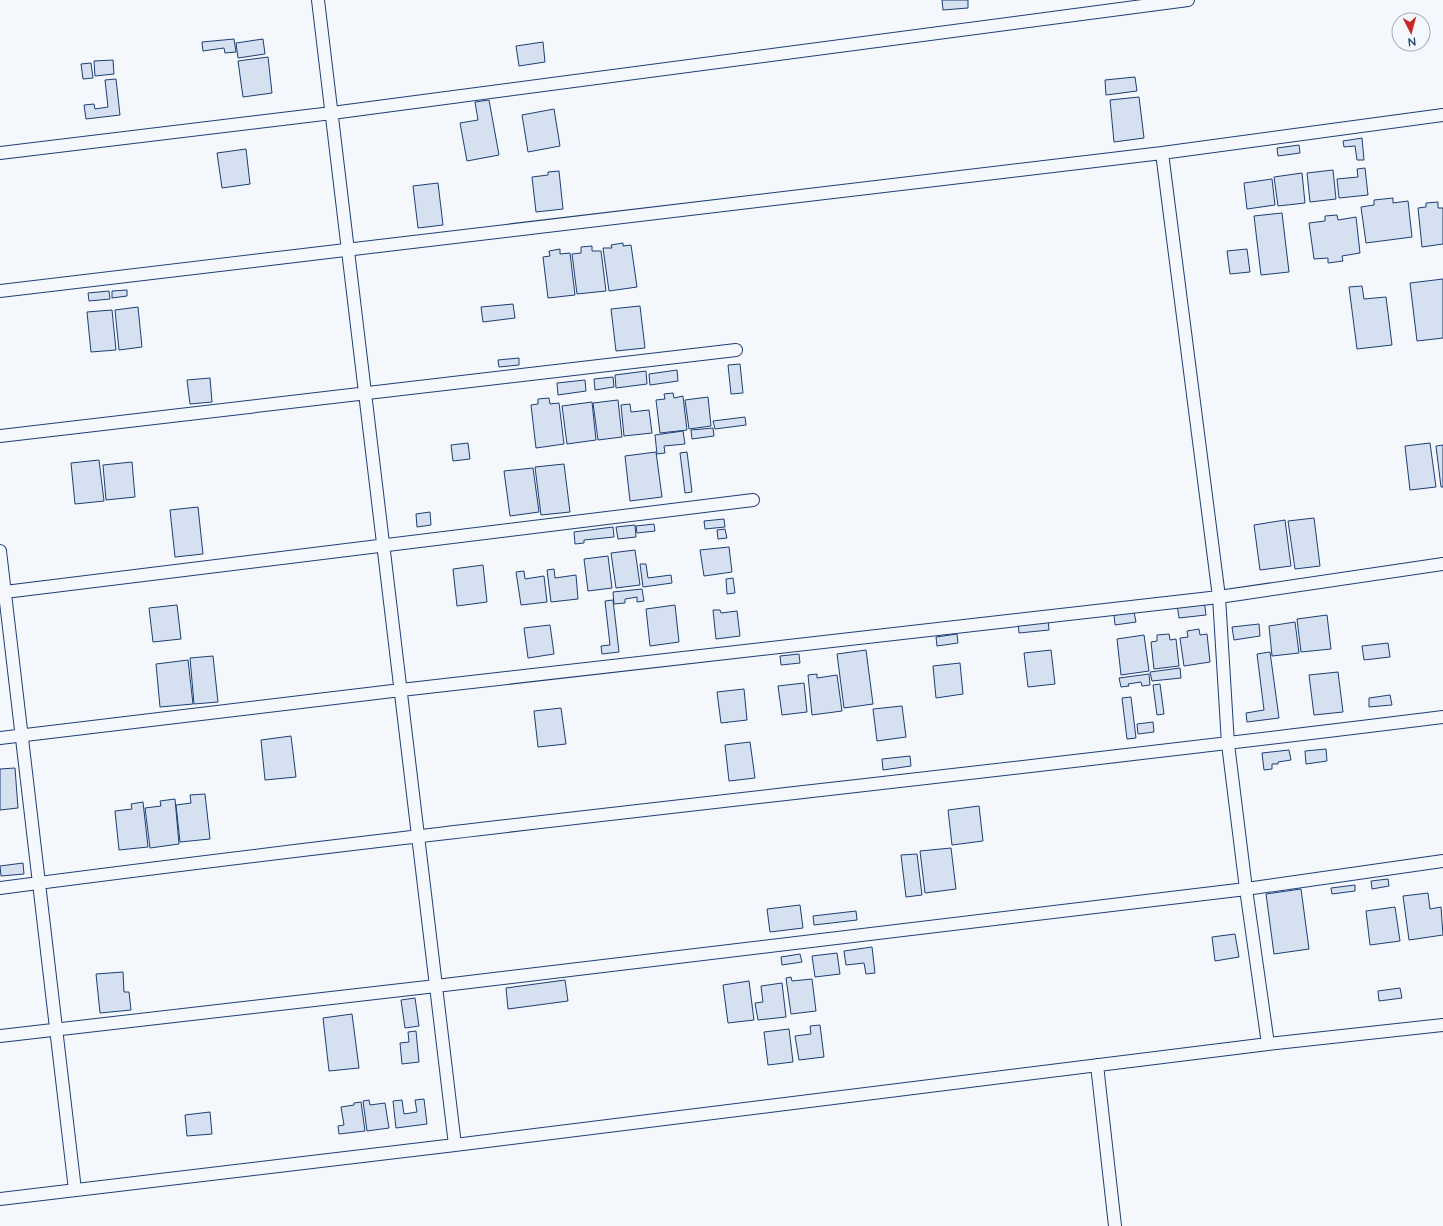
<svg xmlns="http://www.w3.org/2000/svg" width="1443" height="1226" viewBox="0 0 1443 1226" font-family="Lato,sans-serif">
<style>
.building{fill:#d5e0f0;stroke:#1d3f73}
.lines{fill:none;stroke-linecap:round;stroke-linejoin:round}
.street-casing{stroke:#1d3f73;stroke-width:14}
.street{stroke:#f4f7fb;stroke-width:12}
</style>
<rect width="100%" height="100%" fill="#f4f7fb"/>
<path class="building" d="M942,0H968V8L943,10Z
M234,39L236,52L225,53L224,48L203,51L202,42Z
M263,39L265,54L238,58L236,43Z
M543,42L545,62L519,66L516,46Z
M268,57L272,93L243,97L238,61Z
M113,60L114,74L95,76L94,61Z
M91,63L93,78L83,79L81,64Z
M1135,77L1137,91L1106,95L1105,80Z
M116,79L120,115L86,119L84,105L94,104L95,109L108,107L105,80Z
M1139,97L1144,138L1114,142L1110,100Z
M489,100L499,155L467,161L460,123L478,120L475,102Z
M554,109L560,146L528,152L522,115Z
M1362,138L1364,160H1357L1355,146L1344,147L1343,141Z
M1299,145L1300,153L1278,156L1277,148Z
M246,149L250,184L222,188L217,153Z
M1365,168L1368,195L1339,198L1337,179L1358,177L1357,169Z
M1333,170L1336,199L1310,202L1307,173Z
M559,171L563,209L536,212L532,177L548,175V172Z
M1302,173L1305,203L1278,206L1274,177Z
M1272,179L1275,205L1247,209L1244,183Z
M438,183L443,225L418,228L413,186Z
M1393,198V203L1408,201L1412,237L1366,243L1361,207L1374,205V200Z
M1438,202V208H1443V244L1422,247L1418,208L1426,207V203Z
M1282,213L1289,272L1261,275L1254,216Z
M1337,215L1338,220L1356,217L1360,253L1342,256L1343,261L1328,263V258L1314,259L1309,223L1325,221V216Z
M623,243V246L631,245L637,287L609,291L603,248H612L611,245Z
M592,246V251H601L606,291L577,294L572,254L581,253V247Z
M560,249V254L570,253L575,295L548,298L543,257L550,256L549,251Z
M1247,249L1250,272L1230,274L1227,251Z
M1443,279V338L1417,341L1410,283Z
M1362,286L1364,299L1386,297L1392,345L1357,349L1349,287Z
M127,290V296L112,298V291Z
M109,291L110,299L89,301L88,293Z
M513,304L515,318L483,322L481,307Z
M640,306L645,348L616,351L611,309Z
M138,307L142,347L119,350L115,310Z
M112,310L116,350L91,352L87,312Z
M519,358V365L499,367L498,360Z
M740,364L743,393L731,394L728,365Z
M677,370L678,381L650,385L649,374Z
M646,371L647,384L616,388L615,375Z
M613,377L614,387L595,390L594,379Z
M210,378L212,402L190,404L187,380Z
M585,380L586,391L558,395L557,383Z
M673,393L674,398L683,396L687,430L660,433L656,400L665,399L664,394Z
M708,397L711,426L689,429L685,400Z
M549,398L550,404L559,403L564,444L536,448L531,405L538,404V399Z
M618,400L622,437L598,440L593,403Z
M592,402L596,440L567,444L562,406Z
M630,404L631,412L649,410L652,433L624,436L621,405Z
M745,417L746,425L715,429L713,421Z
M713,428L714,436L692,439L691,430Z
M683,431L685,444L664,446L665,453L657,454L655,435Z
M468,443L470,459L453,461L451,445Z
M1430,443L1436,487L1410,490L1405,446Z
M1443,445V487H1441L1436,446Z
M656,452L662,497L630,501L625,456Z
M687,452L692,492L685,493L680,453Z
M99,460L104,501L75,504L71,463Z
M132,462L135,497L106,500L103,465Z
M564,464L570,512L541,515L535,467Z
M533,468L539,512L510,516L504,471Z
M198,507L203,554L175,557L170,510Z
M430,512L431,525L417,527L416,514Z
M1314,518L1320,566L1295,569L1288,521Z
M724,519L725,527L705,529L704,521Z
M1285,520L1291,566L1260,570L1254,525Z
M654,524L655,531L637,533L636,526Z
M635,525L636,537L618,539L616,527Z
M613,527L614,537L584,540V543L575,544L574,532Z
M725,529L727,538L718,539L717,530Z
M729,547L732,572L704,576L700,550Z
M635,550L640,585L616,588L611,553Z
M608,556L612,588L588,591L584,559Z
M640,564H646L648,578L671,575L672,583L643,587Z
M483,565L487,602L457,606L453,569Z
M554,569L555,578L576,575L578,599L551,602L547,570Z
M524,571L525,579L544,576L547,602L521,605L516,572Z
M733,578L735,593L727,594L726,579Z
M642,589L644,601L637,602V597L625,599V603L614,604L613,592Z
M613,600L619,652L602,654L601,646L610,645L605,601Z
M1204,600L1206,615L1179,618L1177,604Z
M177,605L181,639L153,642L149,608Z
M675,605L679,642L650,646L646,609Z
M713,610H720L721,613L737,611L740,636L716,639Z
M1134,612L1136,622L1115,625L1114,615Z
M1327,615L1331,649L1301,652L1297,619Z
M1048,619L1049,630L1019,633L1018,623Z
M1295,622L1299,653L1272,656L1269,626Z
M1259,624L1260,636L1234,640L1232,627Z
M550,625L554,654L528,658L524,628Z
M1199,629L1200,635L1207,634L1210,662L1184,666L1180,638L1188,637L1187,631Z
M957,634L958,643L937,646L936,637Z
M1169,634L1170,640L1176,639L1179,666L1154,669L1151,642L1157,641V635Z
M1144,635L1149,671L1121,675L1117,639Z
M1388,643L1390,657L1364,660L1362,646Z
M866,650L873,704L844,708L837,654Z
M1051,650L1055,684L1028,687L1024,653Z
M1270,652L1279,718L1247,722L1246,713L1264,710L1257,654Z
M799,654L800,663L781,665L780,656Z
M213,656L218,702L194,704L190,658Z
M188,660L193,704L160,707L156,664Z
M960,663L963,694L936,698L933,666Z
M1180,668L1181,678L1152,681L1150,672Z
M1338,672L1343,712L1314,715L1309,675Z
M817,674V678L837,675L842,711L812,715L808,675Z
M1149,674L1150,685L1142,686L1141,682L1128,684L1129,686L1121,687L1119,678Z
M804,683L807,712L782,715L778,686Z
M1160,684L1164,714L1157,715L1153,685Z
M744,689L747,720L721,723L717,692Z
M1390,695L1392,705L1369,707V698Z
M1131,697L1136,738L1127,739L1122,698Z
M902,706L906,737L877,741L873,709Z
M561,708L566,744L538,747L534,711Z
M1153,722L1154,732L1138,734L1137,724Z
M291,736L296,777L265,780L261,740Z
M750,742L755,778L729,781L725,745Z
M1326,749L1327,761L1306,764L1305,751Z
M1289,750L1291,760L1278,762V764H1272V769L1264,770L1262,753Z
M910,756L911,766L883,770L882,759Z
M15,768L18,808L0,810V769Z
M205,794L210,839L180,842L176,805L191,803L190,795Z
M175,799L179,844L150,848L145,808L161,806L160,801Z
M143,802L148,847L119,850L115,811L132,809L131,804Z
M979,806L983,841L952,845L948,810Z
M951,848L956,889L925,893L920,851Z
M917,854L922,895L906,897L901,855Z
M23,863L24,874L1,876L0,866Z
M1388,879L1389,886L1372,889L1371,881Z
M1355,885V891L1332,894L1331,888Z
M1301,889L1309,949L1274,954L1266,894Z
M1428,893L1430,909L1441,907L1443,935L1409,940L1403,896Z
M800,905L803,928L770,932L767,909Z
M1395,907L1400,941L1370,945L1366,911Z
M856,911L857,920L814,925L813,916Z
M1235,934L1239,957L1215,961L1212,937Z
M872,947L875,973L866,974L864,963L846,965L844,951Z
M837,953L840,974L815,977L812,956Z
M800,954L802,962L782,965L781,957Z
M123,972L124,992H129L131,1010L100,1013L96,974Z
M791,977L792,981L812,979L816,1011L791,1014L786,978Z
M565,980L568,1001L508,1009L506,988Z
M749,981L754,1020L728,1023L723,985Z
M782,983L786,1017L758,1020L755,1003L763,1002L761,986Z
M1400,988L1402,998L1379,1001L1378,991Z
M415,998L419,1026L405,1028L401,1000Z
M352,1014L359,1068L329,1071L323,1018Z
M820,1025L824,1057L799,1060L795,1036L811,1034L810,1026Z
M789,1029L793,1062L768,1065L764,1032Z
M416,1031L419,1062L402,1064L400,1043L409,1042L408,1032Z
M424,1099L427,1124L396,1128L393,1101L402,1100L404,1114L417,1112L415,1100Z
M369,1100L370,1105L385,1103L389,1128L367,1131L363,1101Z
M361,1102L365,1131L339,1134L338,1126L344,1125L341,1107L354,1105V1103Z
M210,1112L212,1134L187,1136L185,1115Z"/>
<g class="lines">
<g class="street-casing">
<path id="street" d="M318,0L455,1145
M0,153L332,113L1188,0
M1162,153L1219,597L1228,744L1246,889L1268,1044
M0,291L1162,153L1443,115
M0,436L736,350
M0,551L75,1190
M5,592L753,500
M0,738L401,690L1219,597L1443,564
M0,888C480,825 962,777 1443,717
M0,1036L436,986L1246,889L1443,861
M1097,1065L1115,1226
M0,1199L455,1145L1268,1044L1443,1025"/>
</g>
<use href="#street" class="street"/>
</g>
<g transform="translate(1411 32) rotate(174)"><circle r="19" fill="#f4f7fb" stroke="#9eadc5"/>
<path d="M0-3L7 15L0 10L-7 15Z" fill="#c62828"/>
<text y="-6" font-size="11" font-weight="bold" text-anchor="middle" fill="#1d3f73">N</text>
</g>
</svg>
